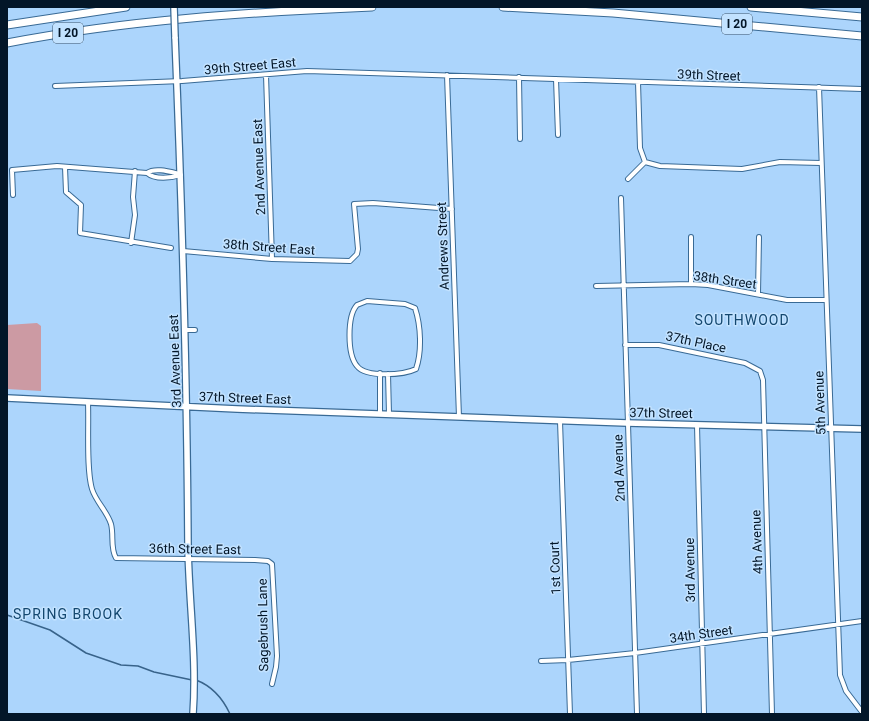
<svg xmlns="http://www.w3.org/2000/svg" width="869" height="721" viewBox="0 0 869 721" font-family="Roboto,sans-serif">
<style>
.green{fill:#cc9aa3}
.lines{fill:none;stroke-linecap:round;stroke-linejoin:round}
.stream{stroke:#38638a;stroke-width:1.5}
.street-casing{stroke:#396a95;stroke-width:6}
.secondary-casing{stroke:#396a95;stroke-width:8}
.highway-casing{stroke:#396a95;stroke-width:9}
.street{stroke:#fff;stroke-width:4}
.secondary{stroke:#fff;stroke-width:5.5}
.highway{stroke:#fff;stroke-width:7}
.secondary-bridge-casing{stroke:#396a95;stroke-width:8;stroke-linecap:butt}
.secondary-bridge{stroke:#fff;stroke-width:5.5}
.labels{text-anchor:middle;dominant-baseline:central;stroke-width:3;stroke-linejoin:round;paint-order:stroke}
.shield{fill:#c2e2ff;stroke:#3c5368;stroke-width:1}
.shield-label{font-size:12px;font-weight:bold;fill:#031628}
.street-label{font-size:13px;fill:#031628;stroke:#c2e2ff}
.neighbourhood-label{font-size:14px;letter-spacing:1px;fill:#13476f;stroke:#c2e2ff}
</style>
<rect width="100%" height="100%" fill="#acd5fc"/>
<path class="green" d="M37,323L41,326V391L7,389V325Z"/>
<g class="lines">
<path class="stream" d="M7,615L50,630L86,653L121,665L138,666L154,672L192,680
M196,680C212,686 223,699 230,714"/>
<g class="street-casing">
<path id="street" d="M266,75L272,259
M447,75L459,417
M519,77L520,139
M556,79L558,135
M638,82L640,148L645,162
M55,86L182,81L307,71L862,89
M819,87L840,675L846,691L862,712
M645,162L660,166L742,169L780,162L821,163
M65,167L66,192L81,205L80,233L171,248
M147,173C155,167 171,172 180,174
M628,179L645,162
M13,195L12,170L57,166L147,173C155,180 171,178 181,175
M621,198L637,714
M131,243L135,215L133,197L135,171
M183,251L272,259L350,261L357,254L358,249L354,204L373,203L452,209
M691,284V237
M596,286L691,284L708,285L787,300H826
M758,294L759,237
M367,301L405,304L415,308C421,326 422,352 416,369C404,375 366,378 357,366C347,354 347,316 357,305Z
M185,330H195
M625,345H659L745,363L760,371L763,380L772,714
M388,374L389,414
M88,403C89,426 86,469 92,489C96,502 107,511 111,524C114,535 110,548 116,558L255,560L268,561L272,564L277,656L276,667L272,684
M380,414V373
M560,421L570,714
M697,425L704,714
M541,661L568,660L635,653L862,621"/>
</g>
<g class="secondary-casing">
<path id="secondary" d="M175,37C182,207 187,377 188,547C189,603 197,659 193,714
M7,398L237,409L627,423L862,429"/>
</g>
<g class="highway-casing">
<path id="highway" d="M503,7L613,13L862,36
M751,7L862,17
M7,25L126,7
M7,43C127,20 250,12 372,7"/>
</g>
<use href="#street" class="street"/>
<use href="#secondary" class="secondary"/>
<use href="#highway" class="highway"/>
<g class="secondary-bridge-casing">
<path id="secondary-bridge" d="M174,7L175,37"/>
</g>
<use href="#secondary-bridge" class="secondary-bridge"/>
</g>
<g class="labels">
<g class="shield">
<rect x="722" y="14" width="30" height="20" rx="3"/>
<rect x="53" y="23" width="30" height="20" rx="3"/>
</g>
<g class="shield-label">
<text x="737" y="24">I 20</text>
<text x="68" y="33">I 20</text>
</g>
<g class="street-label">
<text transform="translate(250 66) rotate(-5)">39th Street East</text>
<text transform="translate(709 75) rotate(2)">39th Street</text>
<text transform="translate(259 167) rotate(-92)">2nd Avenue East</text>
<text transform="translate(443 246) rotate(-92)">Andrews Street</text>
<text transform="translate(269 247) rotate(4)">38th Street East</text>
<text transform="translate(725 280) rotate(8)">38th Street</text>
<text transform="translate(696 342) rotate(12)">37th Place</text>
<text transform="translate(175 361) rotate(-92)">3rd Avenue East</text>
<text transform="translate(245 398) rotate(2)">37th Street East</text>
<text transform="translate(820 403) rotate(-92)">5th Avenue</text>
<text transform="translate(661 413) rotate(1)">37th Street</text>
<text transform="translate(619 468) rotate(-92)">2nd Avenue</text>
<text transform="translate(757 542) rotate(-92)">4th Avenue</text>
<text transform="translate(195 549) rotate(1)">36th Street East</text>
<text transform="translate(555 568) rotate(-92)">1st Court</text>
<text transform="translate(690 570) rotate(-91)">3rd Avenue</text>
<text transform="translate(263 625) rotate(-91)">Sagebrush Lane</text>
<text transform="translate(701 634) rotate(-8)">34th Street</text>
</g>
<g class="neighbourhood-label">
<text x="742" y="320">SOUTHWOOD</text>
<text x="68" y="614">SPRING BROOK</text>
</g>
</g>
<rect width="869" height="721" fill="none" stroke="#031628" stroke-width="16"/>
</svg>
